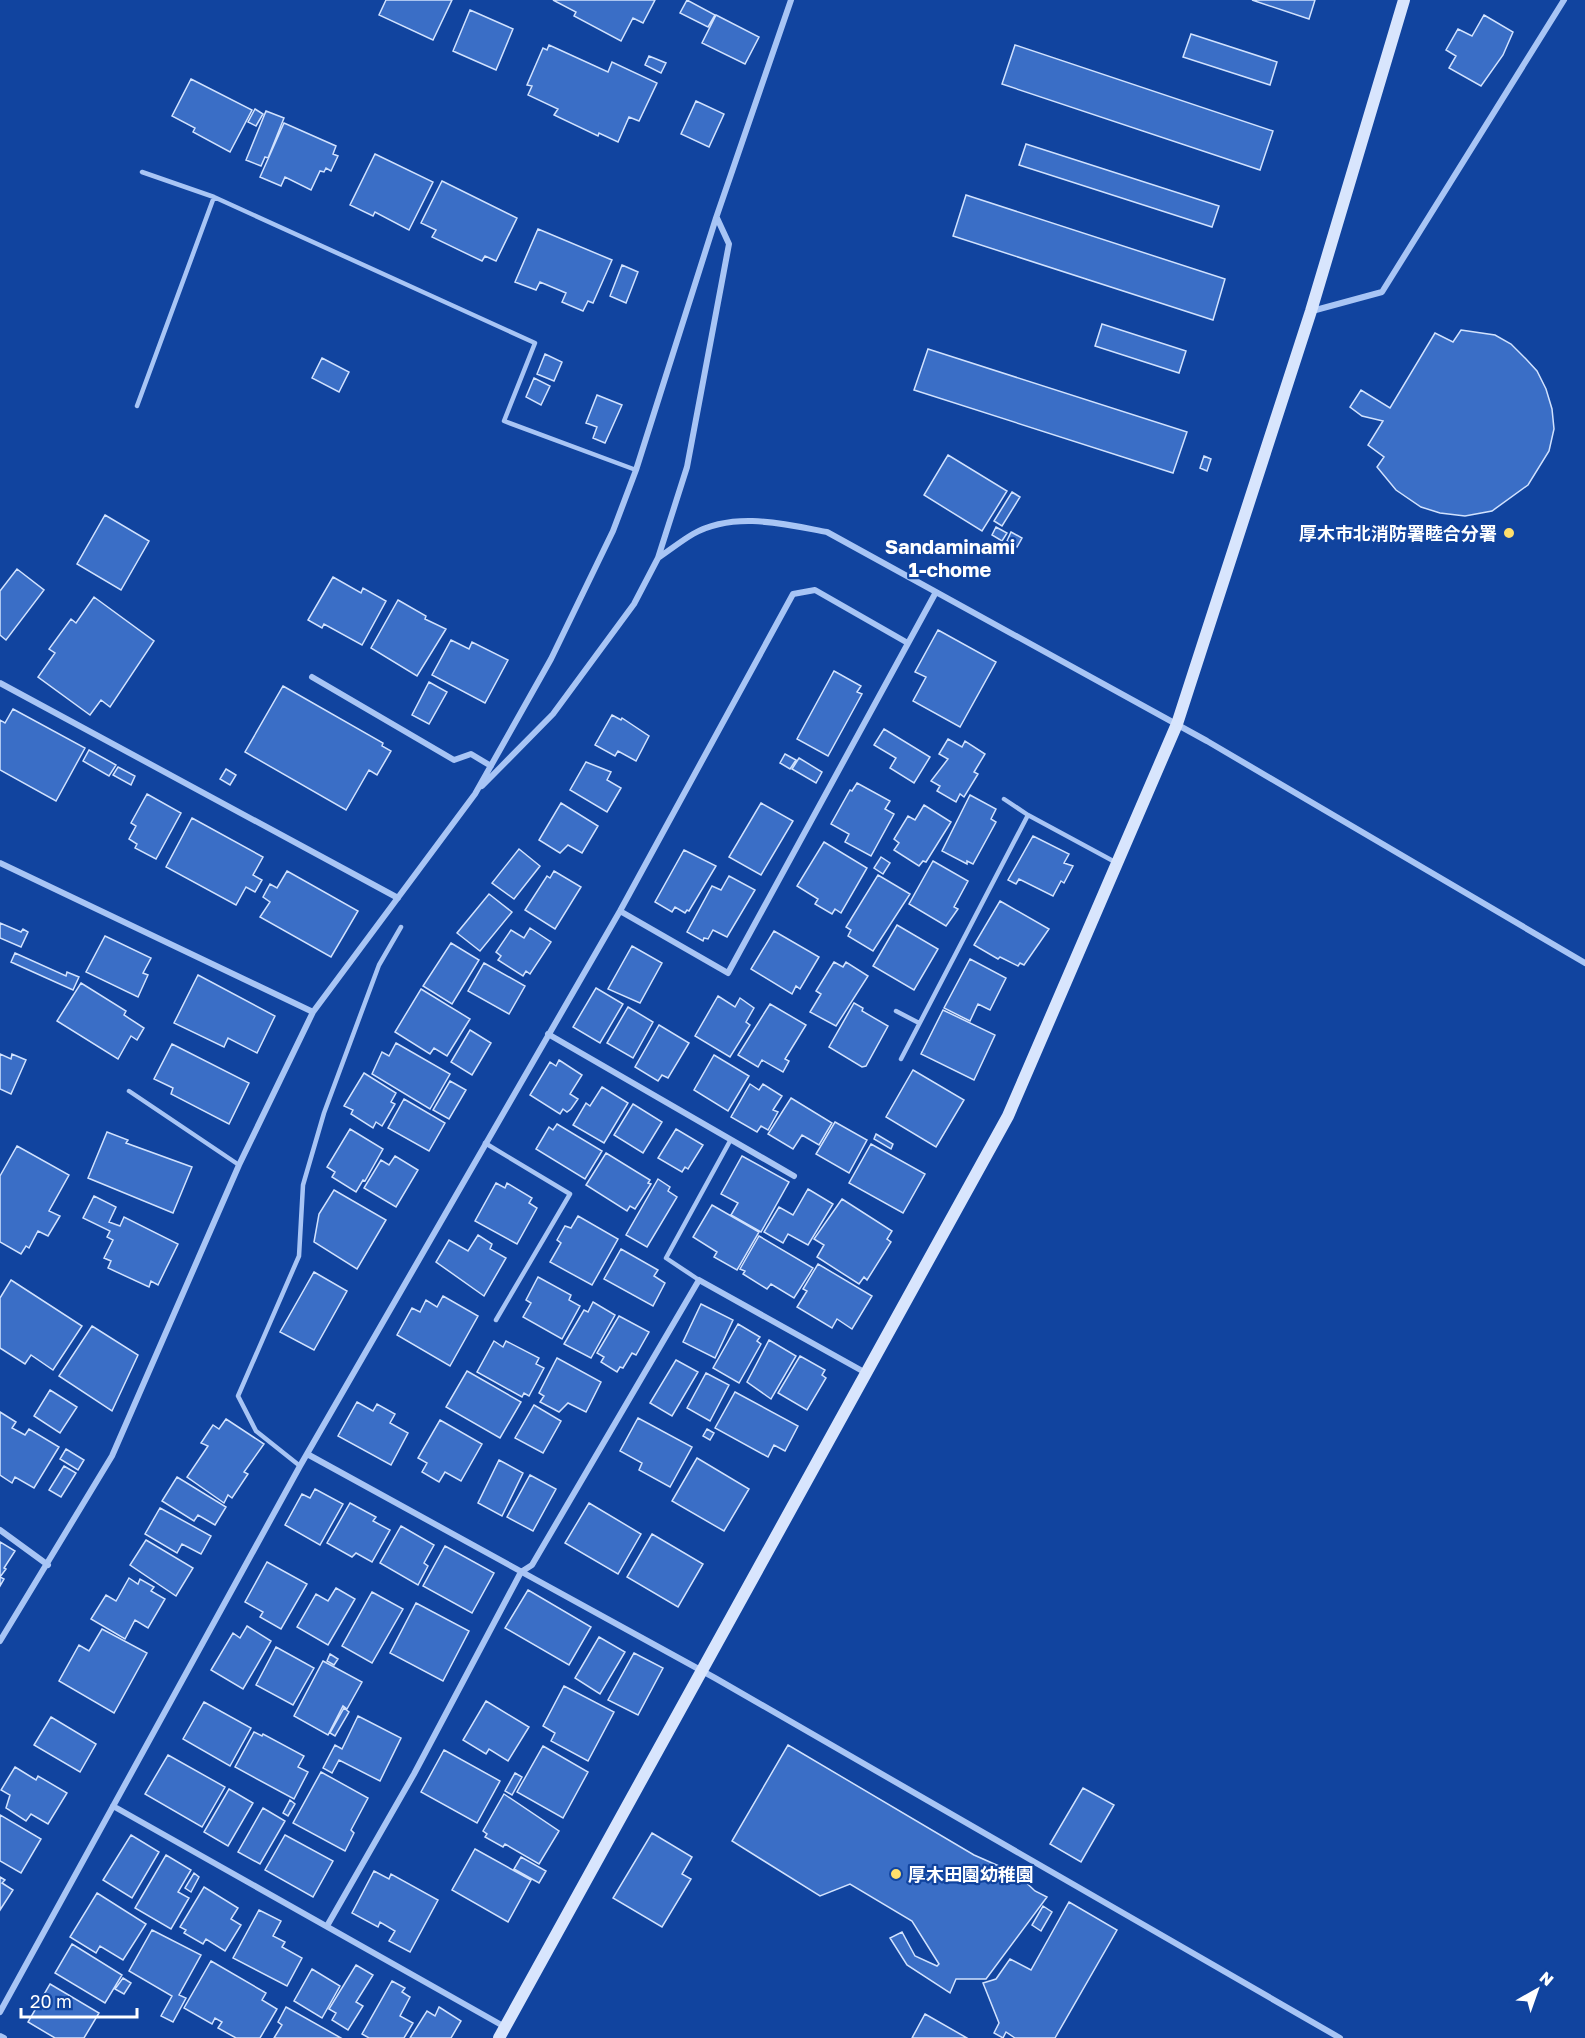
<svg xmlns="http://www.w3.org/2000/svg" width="1585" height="2038" viewBox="0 0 1585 2038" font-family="'Golos Text','Noto Sans JP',sans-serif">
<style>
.building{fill:#3a6ec6;stroke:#d1e2fe;stroke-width:1.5}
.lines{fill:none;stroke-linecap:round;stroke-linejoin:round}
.lane{stroke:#a8c5f5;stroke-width:4.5}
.street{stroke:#a8c5f5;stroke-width:6}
.secondary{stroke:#d8e5fd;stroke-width:12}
.poi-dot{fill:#ffdf6c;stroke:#11449f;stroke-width:2}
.labels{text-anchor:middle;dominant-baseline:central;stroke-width:4.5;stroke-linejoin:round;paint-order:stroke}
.poi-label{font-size:18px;font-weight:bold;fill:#fff;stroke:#11449f;text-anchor:end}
.neighbourhood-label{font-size:20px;font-weight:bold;fill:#fff;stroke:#11449f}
</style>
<rect width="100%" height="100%" fill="#11449f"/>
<path class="building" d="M386,0H452L433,40L379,15Z
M553,0H655L643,23L633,18L621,41L574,16L576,12Z
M687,0L715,15L708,27L680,13Z
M1252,0H1315L1309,19Z
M470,10L513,29L496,70L453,51Z
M716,15L759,37L745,64L702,43Z
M1484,15L1513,32L1503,55L1481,86L1449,68L1456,56L1446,50L1458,29L1472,36Z
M1191,34L1277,62L1270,85L1183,57Z
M549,45L608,72L612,62L657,83L639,121L629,117L618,142L599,133L598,136L554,115L558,109L528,95L532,86L527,85L543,48L547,50Z
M1015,45L1273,131L1260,170L1002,84Z
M649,56L666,63L661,73L645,65Z
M191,79L252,110L230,152L193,132L195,128L172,116Z
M696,101L724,114L709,147L681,134Z
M255,109L263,114L256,126L248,122Z
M266,111L284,118L268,158L265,157L261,166L246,160Z
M284,123L336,146L333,154L338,156L331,171L326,168L324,172L320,171L311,190L285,177L281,186L260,177Z
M1026,144L1219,206L1212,227L1019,165Z
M375,154L433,182L409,230L375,212L373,216L350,205Z
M442,181L517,218L496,261L485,256L482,261L432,237L436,230L421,223Z
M966,195L1225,279L1213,320L953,236Z
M538,229L612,260L593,303L588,301L583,311L562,302L566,293L540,282L536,290L515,282Z
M622,265L638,272L626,303L610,296Z
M1102,324L1186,351L1179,373L1095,346Z
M1461,330L1495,335L1511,344L1526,359L1537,371L1546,389L1552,409L1554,429L1549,451L1528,485L1492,511L1465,516L1440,513L1421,507L1396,490L1377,467L1384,457L1368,445L1383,421L1362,416L1350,407L1361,390L1390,408L1435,333L1453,342Z
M928,349L1187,432L1173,473L914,390Z
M545,354L562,362L554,381L537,374Z
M322,358L349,372L339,392L312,378Z
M534,378L550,386L541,405L526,397Z
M597,395L622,405L605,443L593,438L597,427L586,423Z
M948,455L1007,491L982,531L924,495Z
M1204,456L1211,459L1207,471L1200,468Z
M1012,492L1020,497L1002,526L994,521Z
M105,515L149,541L121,590L77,564Z
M996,527L1007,533L1002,541L992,535Z
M1011,532L1022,538L1017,547L1007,541Z
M17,569L44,590L6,640L0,635V591Z
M333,577L361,593L363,588L386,601L362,645L324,624L322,628L308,620Z
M94,597L154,641L110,707L101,700L90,715L38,677L55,653L49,649L71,619L76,623Z
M398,600L426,616L425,619L446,629L417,676L371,648Z
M938,630L996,662L960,727L913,701L926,677L915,672Z
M451,640L469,649L472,642L508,660L485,703L432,675Z
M834,671L861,686L857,692L862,694L828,756L797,739Z
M429,682L447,692L429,724L412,715Z
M283,686L383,743L382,746L391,751L377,775L369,770L346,810L245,752Z
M13,709L85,748L56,801L0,770V720L5,723Z
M612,715L621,720L622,718L649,736L636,761L618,751L615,756L595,745Z
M884,729L930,757L914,783L890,768L896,758L874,745Z
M948,739L962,747L965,741L985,754L974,772L978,774L964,797L960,794L956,802L937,791L940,786L931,781L948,759L939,754Z
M89,750L116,765L109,776L83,761Z
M785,754L796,760L790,769L780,763Z
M799,758L822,772L816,783L792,769Z
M586,762L611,772L607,780L621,788L607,812L570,790Z
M118,767L135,776L131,785L113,775Z
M226,769L236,775L230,785L220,779Z
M857,783L890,801L885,809L894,814L871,856L845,842L849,834L831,824L850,790L852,791Z
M147,794L181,813L156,859L135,848L137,844L129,839L136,826L131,823Z
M970,795L996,809L991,819L996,822L973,864L967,861V864L942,851Z
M561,803L598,826L582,853L568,845L560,853L539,840Z
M761,803L793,821L761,875L729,857Z
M924,805L951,822L926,862L923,861L919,866L894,850L899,843L894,839L908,816L915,820Z
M192,818L263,857L253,875L262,880L255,892L246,887L236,905L166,867Z
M1033,836L1069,854L1064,863L1073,866L1064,883L1061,881L1053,896L1019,879L1016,884L1008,880Z
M824,842L867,868L841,913L835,909L832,914L815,904L818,899L797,886Z
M519,849L540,866L514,899L492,883Z
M684,850L716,866L689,911L687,910L685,913L675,907L672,912L655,902Z
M881,857L890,863L883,874L874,868Z
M933,861L968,881L954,907L958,909L946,926L909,904Z
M287,871L358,911L331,957L260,917L270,902L263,897L270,884L277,888Z
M554,871L581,887L555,929L525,910L547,876L550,878Z
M878,875L910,894L873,951L848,936L851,930L846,927Z
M729,876L755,890L727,937L713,930L708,939L704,938L703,941L687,932L712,886L721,890Z
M489,894L512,912L480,951L457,933Z
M1000,901L1049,929L1024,965L1020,963L1018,966L1000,957L998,959L974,945Z
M0,923L21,932L23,929L28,932L21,947L0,938Z
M897,925L938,949L914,990L873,966Z
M530,928L551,942L530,974L526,971L523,976L498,960L501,956L496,952L511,930L524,938Z
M774,931L819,957L800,989L796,986L792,994L751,969Z
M105,936L151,958L143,973L148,975L138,997L86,972Z
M451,943L479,960L452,1004L423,986Z
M632,946L662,963L640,1003L608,989Z
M15,953L66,976L67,972L79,977L73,990L11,962Z
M970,959L1006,978L990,1010L978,1004L970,1021L944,1008Z
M834,962L843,967L846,962L868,976L836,1026L810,1012L821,994L816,991Z
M484,963L525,986L509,1014L468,991Z
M198,975L275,1016L257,1053L228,1038L224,1047L174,1023Z
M81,983L126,1011L124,1015L144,1028L137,1040L131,1036L118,1059L57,1021Z
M596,988L623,1004L600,1043L573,1027Z
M421,989L470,1019L447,1056L434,1048L430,1054L395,1032Z
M718,996L735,1007L740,998L754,1008L746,1022L750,1025L730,1057L695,1036Z
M854,1003L863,1008L862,1011L888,1026L866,1066L862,1067L829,1047Z
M770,1004L806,1025L785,1059L789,1061L783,1072L762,1060L758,1067L738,1055Z
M628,1007L653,1022L633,1058L607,1043Z
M943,1010L995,1035L974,1080L921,1054Z
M659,1025L689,1043L668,1078L662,1075L658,1081L635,1067Z
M470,1030L491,1043L472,1075L451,1062Z
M396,1043L450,1074L430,1109L372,1074L382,1052L389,1056Z
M172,1044L249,1083L229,1124L171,1094L173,1088L154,1079Z
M0,1054L11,1059L12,1054L26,1060L11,1094L0,1089Z
M714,1055L749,1076L728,1111L694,1090Z
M559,1060L582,1075L570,1094L578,1099L571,1109L567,1112L563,1109L560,1114L530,1095L550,1062L556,1066Z
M913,1070L964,1100L936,1147L886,1117Z
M364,1073L396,1093L391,1102L395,1104L382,1126L376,1122L373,1128L351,1114L353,1110L344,1106Z
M450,1081L466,1090L449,1119L433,1110Z
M750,1084L759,1090L763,1084L782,1096L773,1110L778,1112L768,1130L761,1126L757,1132L731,1117Z
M602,1087L628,1103L604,1143L573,1125L586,1103L590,1106Z
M791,1098L832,1123L819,1145L802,1135L793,1149L768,1134Z
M404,1099L445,1123L429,1151L388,1128Z
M633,1104L662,1122L643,1153L614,1135Z
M835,1122L867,1140L849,1173L816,1154Z
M557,1124L602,1151L585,1179L536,1149L549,1127L553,1130Z
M350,1129L383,1149L365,1181L363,1180L356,1192L332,1177L335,1172L327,1167Z
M676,1129L703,1145L688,1169L685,1167L682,1172L658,1158Z
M107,1132L128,1140L126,1143L192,1167L173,1213L88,1178Z
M876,1134L893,1144L891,1149L874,1139Z
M871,1144L925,1174L903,1213L849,1183Z
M17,1146L69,1175L49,1211L60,1216L48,1236L38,1231L29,1248L26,1246L21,1254L0,1242V1176Z
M606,1153L650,1180L648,1183L651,1184L635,1209L630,1206L627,1211L586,1185Z
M395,1156L418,1170L396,1207L364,1188L381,1160L389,1165Z
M742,1156L789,1182L761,1232L731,1215L738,1203L721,1194Z
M658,1179L670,1187L668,1191L677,1197L647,1247L626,1235Z
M496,1183L505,1188L507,1183L532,1198L529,1203L537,1208L517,1244L475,1221Z
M808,1189L833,1204L808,1245L788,1234L783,1243L764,1232L779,1207L793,1215Z
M334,1190L386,1220L357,1269L314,1242L319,1214Z
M94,1196L116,1207L109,1222L120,1226L124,1217L178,1244L158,1285L151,1281L149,1287L108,1268L111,1261L104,1258L113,1240L107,1237L110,1231L83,1218Z
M842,1199L892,1231L887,1239L891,1242L867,1280L864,1277L859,1284L817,1257L824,1245L814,1239Z
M712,1205L759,1232L737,1270L714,1257L717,1252L693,1237Z
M578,1216L618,1239L592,1285L550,1262L561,1243L557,1240L565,1226L571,1228Z
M478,1235L492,1244L490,1249L506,1258L484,1296L436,1262L449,1240L468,1251Z
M759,1236L813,1268L794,1298L771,1284L767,1289L743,1274L745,1271L740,1269Z
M621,1249L658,1270L654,1276L665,1283L653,1306L604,1279Z
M818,1264L872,1296L852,1329L837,1319L832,1328L797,1307L807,1291L803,1289Z
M314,1272L347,1291L314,1350L280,1332Z
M538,1277L571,1295L569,1300L580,1306L562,1339L523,1317L531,1303L526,1300Z
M11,1280L82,1326L53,1370L31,1355L25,1364L0,1348V1298Z
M443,1296L478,1316L450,1366L397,1335L412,1308L420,1312L426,1300L437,1307Z
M593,1302L615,1315L591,1358L564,1344L584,1310L588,1312Z
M701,1304L733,1320L715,1358L683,1342Z
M619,1316L649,1332L636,1355L632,1353L623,1368L620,1367L617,1372L601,1362L604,1357L597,1353Z
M738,1324L760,1337L757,1341L761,1344L739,1383L713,1368Z
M92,1326L138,1355L112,1411L59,1376Z
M769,1340L796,1356L771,1399L747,1382Z
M494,1341L503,1347L506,1341L539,1358L536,1364L544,1368L529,1396L524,1393L522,1397L477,1372Z
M800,1356L825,1370L822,1375L826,1378L807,1410L778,1393Z
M557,1358L601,1382L586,1412L568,1403L559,1412L540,1402L544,1396L539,1393Z
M676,1360L698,1372L672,1416L650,1403Z
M467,1371L521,1402L500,1438L446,1407Z
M706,1373L729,1385L710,1421L687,1408Z
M50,1390L77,1407L60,1433L34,1416Z
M735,1392L798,1426L785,1451L774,1445L768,1457L715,1428Z
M357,1402L373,1411L377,1404L395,1414L390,1423L408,1433L391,1465L338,1436Z
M534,1405L561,1421L543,1453L515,1438Z
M0,1412L16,1422L12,1428L25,1435L29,1429L59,1447L34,1488L15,1477L12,1483L0,1475Z
M638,1418L692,1447L670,1487L639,1470L642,1463L620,1451Z
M226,1419L264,1444L244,1472L248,1474L232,1498L228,1495L224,1503L187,1477L208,1446L201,1443L213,1425L219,1429Z
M440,1420L482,1444L461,1481L445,1472L439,1482L422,1472L427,1463L418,1458Z
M707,1429L714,1433L710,1440L703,1436Z
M66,1449L84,1460L78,1470L60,1459Z
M697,1458L749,1489L724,1531L672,1501Z
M499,1460L523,1473L502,1516L478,1503Z
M64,1466L76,1473L61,1497L49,1490Z
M530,1475L556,1489L533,1531L507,1517Z
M177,1477L226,1507L215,1525L198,1515L194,1521L162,1501Z
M315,1489L343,1504L320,1545L285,1525L302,1494L310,1498Z
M350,1503L376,1517L373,1521L390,1530L372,1562L356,1553L352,1557L327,1543Z
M589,1503L641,1534L618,1574L565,1543Z
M160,1508L211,1536L201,1554L182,1544L177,1553L145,1534Z
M401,1526L434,1545L424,1563L428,1566L418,1585L380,1563Z
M652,1534L703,1564L678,1607L627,1577Z
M146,1540L193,1568L176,1596L130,1565Z
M0,1542L15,1551L4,1568L6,1569L0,1577L4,1579L0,1586Z
M445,1546L494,1573L472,1613L423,1586Z
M267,1562L307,1584L281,1629L260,1617L263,1612L245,1602Z
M129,1578L138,1584L140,1579L154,1587L151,1591L165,1599L148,1628L135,1620L125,1639L91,1619L106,1595L116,1601Z
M336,1588L355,1599L328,1645L297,1627L316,1594L328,1601Z
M528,1590L591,1627L569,1665L505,1628Z
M372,1592L403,1609L372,1663L342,1646Z
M416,1603L469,1631L443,1681L390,1653Z
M247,1626L271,1641L243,1689L211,1670L233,1633L240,1638Z
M102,1629L147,1653L114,1713L59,1681L79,1645L89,1651Z
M599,1637L625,1652L600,1694L575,1678Z
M276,1647L314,1668L293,1705L256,1685Z
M634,1653L663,1668L638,1715L608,1700Z
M330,1654L338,1659L334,1665L327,1661Z
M323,1661L362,1682L347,1709L343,1706L328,1735L294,1716Z
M564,1686L614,1712L588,1761L551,1741L555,1733L543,1726Z
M486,1701L529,1727L508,1761L489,1749L486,1754L463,1740Z
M204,1702L251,1728L230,1766L183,1739Z
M344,1708L349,1712L335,1736L330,1733Z
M358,1716L401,1738L380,1781L339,1760L332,1773L323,1768L335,1745L342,1749Z
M51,1717L96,1744L80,1772L34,1745Z
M254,1732L262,1736L263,1734L304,1756L298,1767L308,1772L294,1799L235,1767Z
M788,1745L974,1855L1017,1874L1035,1891L1047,1897L986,1979H956L950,1993L907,1965L890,1938L902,1932L915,1956L937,1966L939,1964L912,1921L850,1884L820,1896L732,1841Z
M543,1746L588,1772L563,1818L517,1792Z
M444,1750L500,1781L477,1823L421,1792Z
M168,1755L225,1787L202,1827L145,1794Z
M15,1767L36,1780L38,1776L67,1793L48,1824L31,1814L26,1821L6,1808L10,1795L1,1790Z
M321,1772L368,1798L351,1830L354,1833L345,1851L293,1823Z
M515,1773L522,1777L512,1795L505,1791Z
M1083,1788L1114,1805L1081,1862L1050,1844Z
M229,1789L253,1803L228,1846L204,1832Z
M504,1794L559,1831L539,1864L505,1844L503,1847L485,1837L487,1834L483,1831Z
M290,1800L295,1804L288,1816L283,1813Z
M263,1808L285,1821L260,1864L238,1852Z
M0,1815L41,1839L21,1873L0,1861Z
M652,1833L692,1857L682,1874L691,1879L662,1927L613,1898Z
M131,1835L159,1852L132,1898L103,1880Z
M285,1835L333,1861L313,1897L265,1870Z
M475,1849L531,1880L508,1922L452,1890Z
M166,1855L191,1870L178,1892L189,1898L171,1929L135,1908Z
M521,1857L546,1871L539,1883L514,1869Z
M374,1871L389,1879L391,1874L438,1900L410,1952L389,1941L395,1931L380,1922L378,1927L352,1913Z
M194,1873L199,1877L191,1892L185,1888Z
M0,1877L5,1880L2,1883L13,1890L0,1910Z
M204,1887L238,1908L231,1919L241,1925L225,1951L206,1939L203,1944L184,1933L186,1930L180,1927Z
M97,1893L146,1924L123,1960L100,1946L96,1953L70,1937Z
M1069,1902L1117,1930L1055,2038H1015L1006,2032L1003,2038L994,2033L999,2023L983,1983L996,1979L1010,1959L1031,1970Z
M1043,1906L1052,1912L1041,1931L1032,1925Z
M259,1910L281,1921L273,1936L285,1942L282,1947L302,1958L287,1986L233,1958Z
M152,1930L201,1955L179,1995L186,1998L173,2022L161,2016L172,1996L129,1971Z
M72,1944L122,1975L105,2003L55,1973Z
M211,1961L266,1993L262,2000L277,2009L260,2038H236L218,2028L222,2022L215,2018L212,2024L184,2008Z
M356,1965L373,1975L356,2002L363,2006L348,2030L332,2020L336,2013L329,2009Z
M312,1969L340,1986L322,2018L294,2001Z
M123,1978L131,1983L124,1994L115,1989Z
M392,1981L405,1988L402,1992L410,1997L400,2016L413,2023L404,2038H369L362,2034Z
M50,1984L99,2013L84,2038H55L28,2022Z
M286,2007L341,2038H274L282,2025L278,2022Z
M439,2007L461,2021L451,2038H410L427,2011L435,2016Z
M925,2014L967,2038H912Z"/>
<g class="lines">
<path class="lane" d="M142,172L214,197L535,343L504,421L636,470
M137,406L214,197
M1004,799L1028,815
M896,1011L919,1023
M901,1059L1028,815L1115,862
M129,1091L239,1165
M485,1143L570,1194L496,1320
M699,1280L666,1258L730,1141
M300,1466L256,1431L238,1396L299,1256L303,1185L324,1113L379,965L401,927"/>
<path class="street" d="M1312,311L1382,292L1564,0
M658,558C670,550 681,541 693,534C734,511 784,524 827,532L1207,741L1585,963
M312,677L454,760L471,754L491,766
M0,683L398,898
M482,786L553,714L634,604L658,558L687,467L729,244L717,218
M0,863L313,1012
M620,911L728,973L936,592
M548,1034L794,1176
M309,1455L715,1678L1340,2038
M0,1530L48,1565
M0,1641L112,1456L239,1165L313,1012L475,794L551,659L613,531L636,470L716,218L791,0
M113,1806L505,2027
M327,1926L414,1774L521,1572L532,1565L699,1280L866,1373
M0,2012L300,1466L620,911L793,594L815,590L906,642
M0,2036L4,2038"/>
<path class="secondary" d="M499,2038L1008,1116L1177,724L1311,311L1404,0"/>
</g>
<g class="poi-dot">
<circle cx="1509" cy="533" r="6"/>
<circle cx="896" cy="1874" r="6"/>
</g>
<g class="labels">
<g class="poi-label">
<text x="1497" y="533">厚木市北消防署睦合分署</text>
<text x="908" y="1874" text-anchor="start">厚木田園幼稚園</text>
</g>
<g class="neighbourhood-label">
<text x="950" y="546">Sandaminami<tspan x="950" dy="23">1-chome</tspan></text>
</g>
</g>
<g transform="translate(1537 1990) rotate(40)" stroke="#11449f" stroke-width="4.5" paint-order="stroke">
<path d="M0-4.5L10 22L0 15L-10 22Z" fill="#ffffff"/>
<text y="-9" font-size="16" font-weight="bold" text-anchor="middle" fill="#ffffff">N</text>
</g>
<path d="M21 2008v9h116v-9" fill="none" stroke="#ffffff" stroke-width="3"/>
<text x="30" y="2008" font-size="18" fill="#ffffff" stroke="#11449f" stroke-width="4.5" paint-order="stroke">20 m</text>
</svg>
